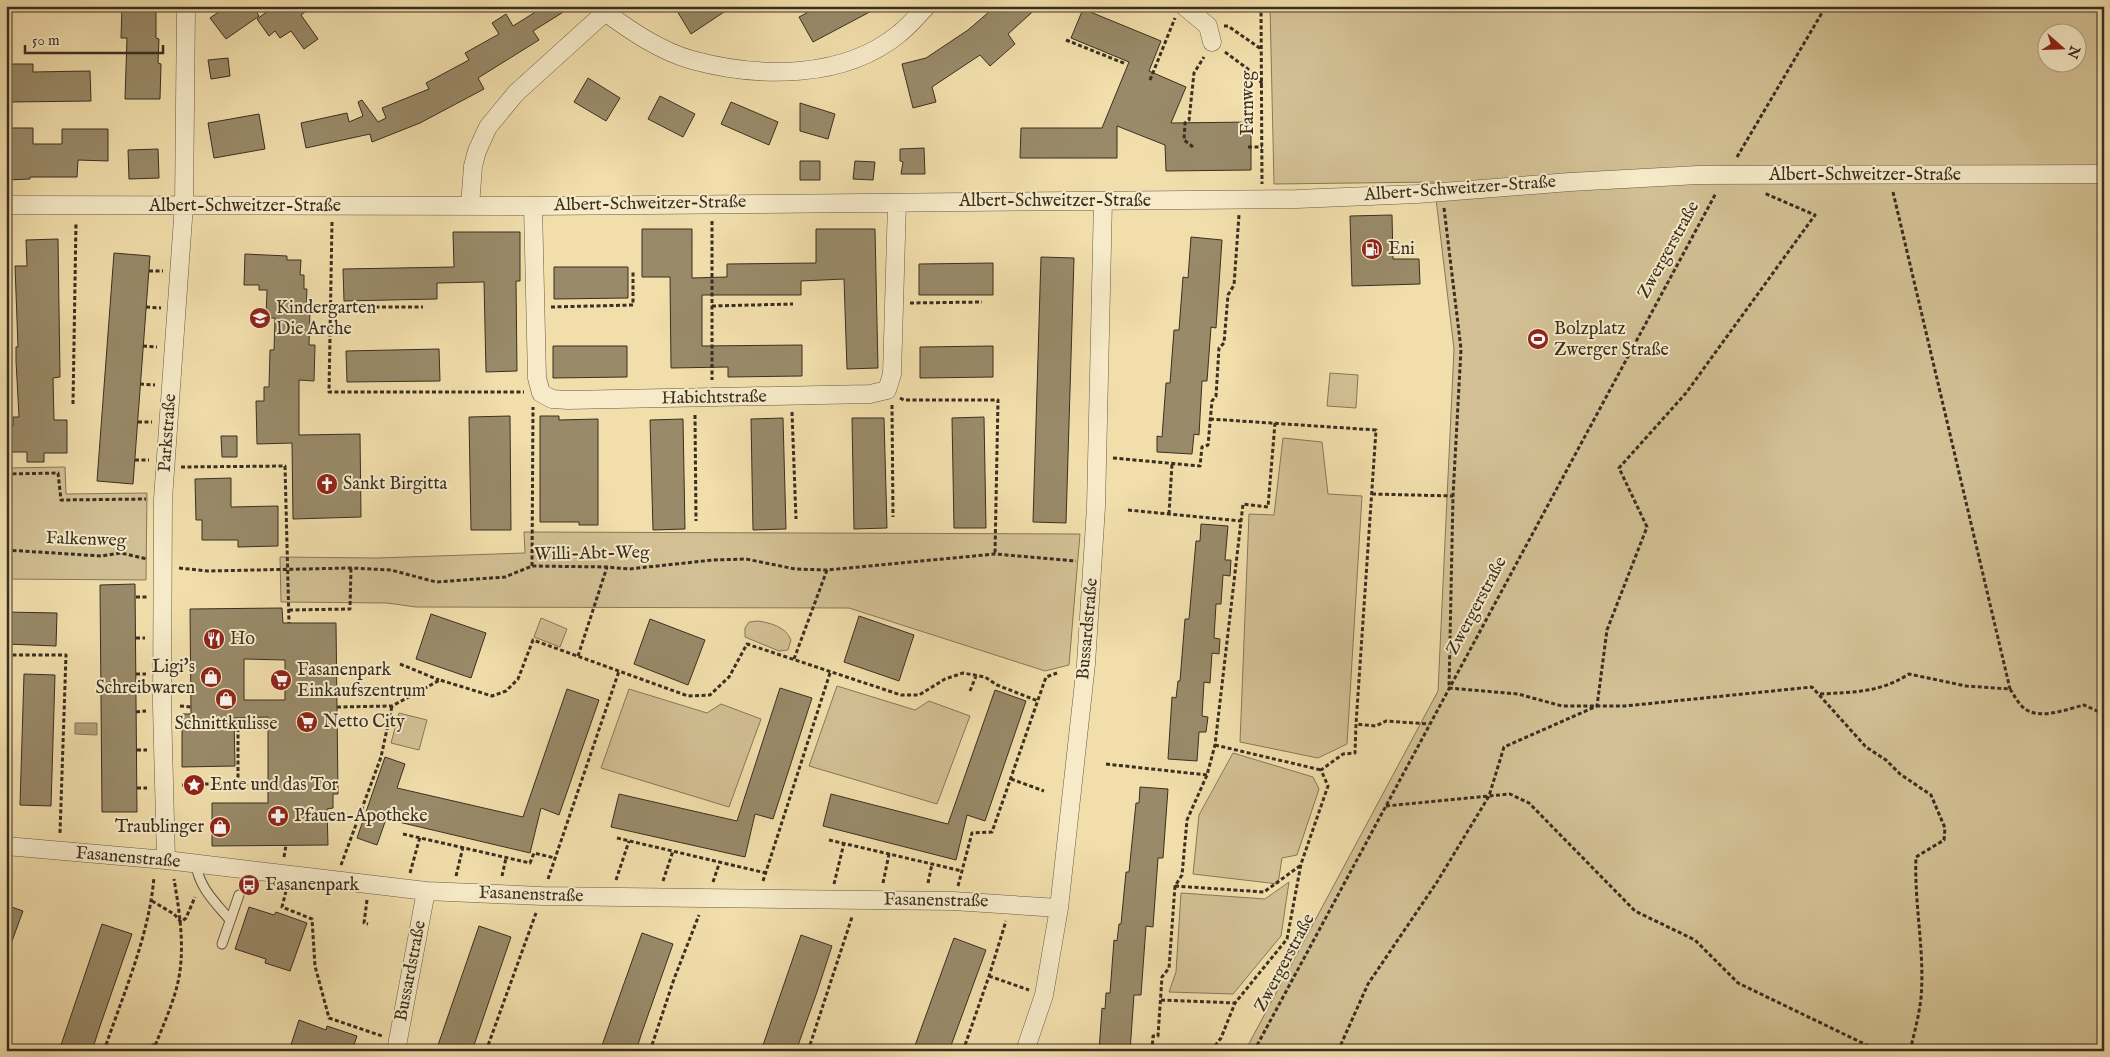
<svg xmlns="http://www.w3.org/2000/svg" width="2110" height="1057" viewBox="0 0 2110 1057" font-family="'IM FELL English',serif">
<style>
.green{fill:#d2c094;stroke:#86785a;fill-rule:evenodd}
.water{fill:#b3a27c;stroke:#837458}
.building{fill:#998a69;stroke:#3a2f21;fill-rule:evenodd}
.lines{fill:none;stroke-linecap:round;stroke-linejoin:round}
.lane-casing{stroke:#685b44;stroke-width:11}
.street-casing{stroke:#685b44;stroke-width:19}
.path{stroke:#3a2f21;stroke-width:3;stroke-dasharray:4 2.5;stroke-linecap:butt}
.lane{stroke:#f6eac8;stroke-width:9}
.street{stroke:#f6eac8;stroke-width:18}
.labels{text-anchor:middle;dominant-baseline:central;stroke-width:4;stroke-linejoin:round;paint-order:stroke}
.street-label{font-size:18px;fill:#3a2f21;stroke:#f6eac8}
.poi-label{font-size:18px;fill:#3a2f21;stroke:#f6eac8;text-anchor:start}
</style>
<rect width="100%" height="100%" fill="#f1deab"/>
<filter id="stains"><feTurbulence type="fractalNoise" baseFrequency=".004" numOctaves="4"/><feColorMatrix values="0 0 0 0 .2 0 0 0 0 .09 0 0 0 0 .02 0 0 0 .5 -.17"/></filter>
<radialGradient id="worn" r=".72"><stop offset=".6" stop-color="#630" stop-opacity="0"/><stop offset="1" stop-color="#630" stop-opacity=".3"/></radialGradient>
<path class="green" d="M1270,6H2104V1051H1245L1438,691L1454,349L1434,182L1274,184ZM2048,32H2078V62H2048Z
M1330,373L1358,375L1356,408L1327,406Z
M1283,438L1322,442L1328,494L1362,496L1347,744L1318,758L1240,742L1249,514L1274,515Z
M65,467L66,494L147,493L146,580L6,579V468Z
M524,532L1080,534L1069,665L1045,671L849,608L416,607L387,603L281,602L280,557L377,558L525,553Z
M541,618L567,629L560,647L534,637Z
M758,621C771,623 786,627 791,640L788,650L779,651L745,637V628L749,622Z
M837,686L915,710L929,701L970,716L937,804L809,766Z
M629,689L707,713L721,704L761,719L729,807L601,768Z
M399,713L427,720L419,750L391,743Z
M1233,753L1313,777L1319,789L1297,855L1282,858L1278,884L1193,874L1199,815Z
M1289,882L1281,936L1233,994L1169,992L1176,972L1181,893L1265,899Z"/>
<path class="water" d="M75,723H97V735L75,734Z"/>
<path class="building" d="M122,6H156V38L159,39L158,63L161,64L160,99H125L127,38H121Z
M227,6H253L259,16L226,39L210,18Z
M275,6H313L301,15L318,39L304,49L291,31L280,38L275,31L269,36L257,19Z
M545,6H573L533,31L539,40L478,78L484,89L420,123L372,142L370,134L306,148L301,123L347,113L349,122L363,116L358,102L362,100L378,122L386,118L382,108L429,89L426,83L469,60L465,53L499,34L492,23L506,14L513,26Z
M674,6H733L691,34Z
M820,6H881L813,42L799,17Z
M996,6H1039L1008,34L1015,44L990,66L980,55L932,87L936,102L913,108L902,64L926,58L968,30Z
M1083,9L1161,41L1149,71L1186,87L1171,123L1251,122V170L1166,171L1165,145L1117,126V158H1020L1021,128H1102L1129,62L1071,38Z
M228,58L230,76L211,79L208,60Z
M6,64H33V72L90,71L91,101L11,102V90H6Z
M588,78L620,98L606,121L574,102Z
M660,96L695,114L683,137L648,119Z
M731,102L778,122L769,145L721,124Z
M800,103L835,114L828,139L800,131Z
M259,114L265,149L214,158L208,123Z
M10,128H33V144H62V129H108V161L78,160L77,177H30V179L6,180V151H10Z
M924,148L925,174H901L903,162L900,161V149Z
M158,149L159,178L129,179L128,150Z
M800,161H820V180H800Z
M855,161L875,162L873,180L853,179Z
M1392,215L1393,259H1419L1420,284L1352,286L1350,216Z
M642,229H692V278L727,277V264L816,263V229H875L878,368L847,369L844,279L801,281V295H702V346L802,345V376L728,377V367L671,368L670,277H642Z
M453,232H520V281H516L517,371L486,372L484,282L437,283V299L344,301L343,269L454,267Z
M1191,237L1222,240L1216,328L1211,327L1207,381H1202L1199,435L1194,434L1192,454L1157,452V436L1162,437L1166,383H1170L1174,330H1179L1183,277L1188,278Z
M58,239L60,377L53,378L54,420H67V453H44V462H27V452H6V426H13V417H19L16,361V347H18L15,266H27L26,240Z
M114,253L150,256L133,484L97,481Z
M245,254L287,256V260H301L300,275H304V289H307L306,309H310L309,345H315L314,381L299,380V435L360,434L361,517L293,519L292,443L257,444L256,401H264V387H269L270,350H274L275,318H266L267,290H259V285H244Z
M1041,257L1074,258L1066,523L1033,522Z
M993,263V295H919V264Z
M554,267H628V298L554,299Z
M553,346H627V377L553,378Z
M993,346V377L920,378V347Z
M439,349L440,381L347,382L346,351Z
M510,416L511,530H471L469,417Z
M540,416H559V420L598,419V525H579V522H540Z
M984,417L986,528H954L952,418Z
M783,418L786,529L753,530L751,419Z
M852,418H884L887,528L854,529Z
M683,419L685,529L653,530L650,420Z
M221,436H237V457H222Z
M231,478V507L278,506V546L238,547V540H202V520H196L195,479Z
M1201,524L1228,526L1225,560H1231L1230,576L1223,575L1221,604H1216L1214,638L1220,639L1219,654L1212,653L1210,683L1204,682L1202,716L1208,717L1206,732H1199L1197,761L1168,759L1172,697L1176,698L1178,681H1180L1185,619H1189L1196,541H1200Z
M135,584L137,812H102L100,585Z
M282,608L283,623H336L338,794H333V808L327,809L328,845L212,846V803H268V717L234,718L235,766L182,767V714H191L190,609ZM244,659L285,660V700H244Z
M6,612L57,613L56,646L6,644Z
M431,614L486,633L471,678L416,659Z
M859,616L914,635L899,681L844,662Z
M650,619L705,640L688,685L634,664Z
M24,674L55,675L51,806L20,805Z
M780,688L812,698L773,819L755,814L745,857L611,827L619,794L737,821Z
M567,689L599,700L559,815L541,808L530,853L386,819L377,845L357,838L385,757L405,764L397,788L523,817Z
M995,690L1026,701L985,821L967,815L956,860L823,826L831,794L948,824Z
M1140,787L1168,789L1163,858H1158L1153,927L1146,926L1141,995H1134L1130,1051H1099L1102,1008L1105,1009L1106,993H1110L1114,940L1117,941L1119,924H1121L1126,872H1129L1136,803H1139Z
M6,905L23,911L8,952H6Z
M249,907L274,915L276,912L307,923L290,971L265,963L266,959L235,949Z
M102,924L132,934L99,1029L92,1051H59Z
M479,926L511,937L472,1051H436Z
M642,933L673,944L641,1035L636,1051H600Z
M801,935L832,946L817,992L796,1051H761Z
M954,938L986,950L949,1051H913Z
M299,1020L326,1030L327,1026L357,1036L352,1051H289Z"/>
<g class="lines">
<g class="lane-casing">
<path id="lane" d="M196,864C199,888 216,903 230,920
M222,944L239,895"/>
</g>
<g class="street-casing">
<path id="street" d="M1184,6L1208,26L1212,42
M605,12C631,31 660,51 692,60C758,78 844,80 900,33C910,25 918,15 927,6
M6,205L533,206L1297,199L1417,194L1570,182L1698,175L2104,174
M470,206L473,166L477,151L488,127L516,93L612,6
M533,206L537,378L541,393L552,399L568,400L870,394L887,390L892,374L897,203
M6,846L166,860L426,891L542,896L953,901L1059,908
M166,860L162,706L163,499L184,205L186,6
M396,1051L426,891
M1025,1051L1044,995L1059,908L1086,664L1096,507L1103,201"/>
</g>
<path class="path" d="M1261,6L1262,184
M1224,26H1228L1261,49
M1066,40L1126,64
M1225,52L1256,75L1262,84
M1150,80L1175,18
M1193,147L1184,140L1185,123L1189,120L1194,73L1204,57
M1248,147H1262
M1737,157L1826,6
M1893,192L2010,689
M1444,208L1461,349L1453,496L1449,688L1518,694L1562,706H1625L1812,687L1866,747L1886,760L1900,774L1931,795L1945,828L1944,840L1916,857C1914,904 1925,951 1921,998C1919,1016 1914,1034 1910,1051
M712,221V380
M332,222L329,392H524
M149,271H163
M910,303L982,302
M712,306L793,304
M146,307L161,308
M330,307H423
M551,307L633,305V271
M143,346L157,347
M140,384L155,385
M900,398L904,400H998L995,553
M73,404L76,222
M892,405L893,517
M792,412L796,519
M695,415L696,521
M1210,419L1376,430L1356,724
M138,422H152
M1113,458L1200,466L1202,447L1208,445L1212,401L1216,396L1219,348L1224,343L1228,295L1234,285L1239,215
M135,460H149
M181,467L285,466L289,623
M6,474L58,473L61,500L146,499
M1372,494L1453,496
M1128,510L1241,521
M1169,514L1172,464
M6,550L101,556L121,553L147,559
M532,566L533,407
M179,568L208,571L351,568L391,570L436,582L505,577L532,566L607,567L629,569L713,560L746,559L795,569L827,570L995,554L1076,561
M136,597H147
M289,610L350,609L351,568
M136,638H145
M6,655H66L60,833
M578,656L607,567
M794,659L827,570
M400,664L439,680
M136,674H146
M970,691L976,676
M1820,694C1854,692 1879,693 1909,674L1966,686L2010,689C2014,695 2019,705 2025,709C2041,720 2067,709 2084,705L2104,714
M180,706L191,707
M337,707L392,706L440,680L492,696L506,691L518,679L533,640L688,696L710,695L729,677L747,644L901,695H919L945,679L963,673L985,677L997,685L1038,701
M136,712L146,711
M1215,745L1321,770
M137,750H147
M1106,764L1207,775
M1011,779L1044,791
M198,784H268
M238,784V718
M182,785H189
M137,788H147
M1386,806L1510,794L1529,803L1635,911L1695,940L1738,983L1879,1051
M403,834L530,863L534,853L555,858
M617,838L766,873
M829,840L962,871
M284,857L286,845
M341,865L381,757L392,706
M410,873L420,837
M456,876L463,847
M502,876L506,858
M548,879L619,671
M616,880L629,841
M663,881L673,851
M763,881L830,673
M713,882L720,861
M883,883L889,854
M928,883L932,864
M834,884L844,843
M958,886L972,833L992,832L1046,677L1057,673
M1175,886L1264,892L1301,865
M286,891L282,907L312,919L315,966L329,1018L382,1036
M367,900L364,923L368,924
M152,901L174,914L181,922L186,918L195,897
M6,952H8
M989,976L1029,990
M1161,1000L1235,1003
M104,1051C123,994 149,937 154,877
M140,1051L155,1044
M153,1051C163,1025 176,999 180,971C184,940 179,909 174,879
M486,1051L536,913
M650,1051L674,979L699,915
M808,1051L852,917
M963,1051L989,976L1006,921
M1152,1051L1153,1036H1158L1162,977L1169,968L1175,886L1182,875L1187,820L1207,775L1215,745L1243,504L1268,507L1275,423
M1211,1051L1221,1038L1235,1003L1287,939L1301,864L1328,786L1321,770L1343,754L1355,753L1356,724L1376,726L1386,721L1429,724
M1254,1051L1716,193
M1338,1051L1368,984L1437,882L1489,796L1504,747L1597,706L1607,630L1647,527L1619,468L1686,393L1815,215L1764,193"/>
<use href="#lane" class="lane"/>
<use href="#street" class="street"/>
</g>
<defs>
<g id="fuel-disc" transform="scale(1.125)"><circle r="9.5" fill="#8f2418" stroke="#f6eac8"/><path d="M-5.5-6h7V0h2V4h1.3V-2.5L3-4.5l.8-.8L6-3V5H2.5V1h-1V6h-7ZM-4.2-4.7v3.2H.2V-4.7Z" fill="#fff"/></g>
<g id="school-disc" transform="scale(1.125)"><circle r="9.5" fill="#8f2418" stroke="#f6eac8"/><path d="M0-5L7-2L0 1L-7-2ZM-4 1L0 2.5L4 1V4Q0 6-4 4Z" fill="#fff"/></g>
<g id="stadium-disc" transform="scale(1.125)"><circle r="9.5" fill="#8f2418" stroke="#f6eac8"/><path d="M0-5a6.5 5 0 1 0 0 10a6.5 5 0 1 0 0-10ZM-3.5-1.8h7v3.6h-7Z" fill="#fff"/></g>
<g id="church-disc" transform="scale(1.125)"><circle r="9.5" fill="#8f2418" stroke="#f6eac8"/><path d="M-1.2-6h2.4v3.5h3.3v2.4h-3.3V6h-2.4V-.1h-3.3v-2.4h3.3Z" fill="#fff"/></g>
<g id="restaurant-disc" transform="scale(1.125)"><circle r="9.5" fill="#8f2418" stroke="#f6eac8"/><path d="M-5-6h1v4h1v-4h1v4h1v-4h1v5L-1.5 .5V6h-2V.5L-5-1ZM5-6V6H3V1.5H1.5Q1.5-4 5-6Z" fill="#fff"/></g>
<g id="shop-disc" transform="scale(1.125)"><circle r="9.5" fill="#8f2418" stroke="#f6eac8"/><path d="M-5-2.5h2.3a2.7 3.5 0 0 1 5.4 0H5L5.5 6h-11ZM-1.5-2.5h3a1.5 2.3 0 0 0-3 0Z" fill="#fff"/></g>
<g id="supermarket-disc" transform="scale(1.125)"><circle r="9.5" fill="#8f2418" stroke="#f6eac8"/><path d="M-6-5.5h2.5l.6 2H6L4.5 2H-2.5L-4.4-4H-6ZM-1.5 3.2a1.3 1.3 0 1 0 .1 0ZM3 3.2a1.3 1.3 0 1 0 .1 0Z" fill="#fff"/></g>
<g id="sight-disc" transform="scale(1.125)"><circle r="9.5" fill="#8f2418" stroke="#f6eac8"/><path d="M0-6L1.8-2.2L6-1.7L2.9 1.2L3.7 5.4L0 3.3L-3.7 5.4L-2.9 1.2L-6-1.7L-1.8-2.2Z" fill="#fff"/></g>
<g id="pharmacy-disc" transform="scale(1.125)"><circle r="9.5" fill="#8f2418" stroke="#f6eac8"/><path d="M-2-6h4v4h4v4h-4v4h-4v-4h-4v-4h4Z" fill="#fff"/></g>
<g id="bus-disc" transform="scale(1.125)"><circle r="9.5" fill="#8f2418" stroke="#f6eac8"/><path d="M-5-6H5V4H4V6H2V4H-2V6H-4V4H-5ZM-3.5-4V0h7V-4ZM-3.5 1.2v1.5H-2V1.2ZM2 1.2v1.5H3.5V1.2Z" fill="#fff"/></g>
</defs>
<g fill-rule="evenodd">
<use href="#fuel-disc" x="1372" y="249"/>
<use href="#school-disc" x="260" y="318"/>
<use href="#stadium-disc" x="1538" y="339"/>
<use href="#church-disc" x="327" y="484"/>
<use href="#restaurant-disc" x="214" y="639"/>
<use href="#shop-disc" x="211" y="677"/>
<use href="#supermarket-disc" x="281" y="680"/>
<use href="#shop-disc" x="226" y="699"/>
<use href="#supermarket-disc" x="307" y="722"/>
<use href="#sight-disc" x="194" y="785"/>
<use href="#pharmacy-disc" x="278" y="816"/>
<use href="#shop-disc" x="220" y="827"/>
<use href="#bus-disc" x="249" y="885"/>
</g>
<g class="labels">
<g class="street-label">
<text transform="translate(1248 103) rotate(-90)">Farnweg</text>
<text x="1865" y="175">Albert-Schweitzer-Straße</text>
<text transform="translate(1460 189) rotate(-4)">Albert-Schweitzer-Straße</text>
<text x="1055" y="201">Albert-Schweitzer-Straße</text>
<text transform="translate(650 204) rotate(-1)">Albert-Schweitzer-Straße</text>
<text x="245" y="206">Albert-Schweitzer-Straße</text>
<text transform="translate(1669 250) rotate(-61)">Zwergerstraße</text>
<text transform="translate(714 398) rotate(-1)">Habichtstraße</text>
<text transform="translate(168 433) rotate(-86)">Parkstraße</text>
<text transform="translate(86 540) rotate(2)">Falkenweg</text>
<text transform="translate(592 554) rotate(-1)">Willi-Abt-Weg</text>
<text transform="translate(1477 606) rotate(-62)">Zwergerstraße</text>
<text transform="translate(1088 629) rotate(-85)">Bussardstraße</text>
<text transform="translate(128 858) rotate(5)">Fasanenstraße</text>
<text transform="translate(531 895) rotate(2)">Fasanenstraße</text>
<text transform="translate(936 901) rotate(1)">Fasanenstraße</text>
<text transform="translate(1285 963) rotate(-62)">Zwergerstraße</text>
<text transform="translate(411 971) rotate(-79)">Bussardstraße</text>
</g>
<g class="poi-label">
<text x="1388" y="249">Eni</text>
<text x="276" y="308">Kindergarten<tspan x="276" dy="21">Die Arche</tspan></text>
<text x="1554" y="329">Bolzplatz<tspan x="1554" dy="21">Zwerger Straße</tspan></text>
<text x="343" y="484">Sankt Birgitta</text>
<text x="230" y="639">Ho</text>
<text x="195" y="667" text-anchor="end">Ligi's<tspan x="195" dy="21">Schreibwaren</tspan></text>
<text x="297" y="670">Fasanenpark<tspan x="297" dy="21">Einkaufszentrum</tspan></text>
<text x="323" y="722">Netto City</text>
<text x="226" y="724" text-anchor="middle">Schnittkulisse</text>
<text x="210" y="785">Ente und das Tor</text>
<text x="294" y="816">Pfauen-Apotheke</text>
<text x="204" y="827" text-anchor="end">Traublinger</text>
<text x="265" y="885">Fasanenpark</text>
</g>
</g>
<rect width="2110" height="1057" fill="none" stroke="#f1deab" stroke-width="25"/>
<rect x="8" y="8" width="2095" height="1042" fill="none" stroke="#3a2f21" stroke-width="2.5"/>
<rect x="12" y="12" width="2085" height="1032" fill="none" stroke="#3a2f21"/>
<g transform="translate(2062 48) rotate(110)"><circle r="24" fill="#f6eac8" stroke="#ab9f85"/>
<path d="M0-4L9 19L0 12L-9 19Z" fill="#8f2418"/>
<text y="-8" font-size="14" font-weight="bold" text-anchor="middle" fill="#3a2f21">N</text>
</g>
<path d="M25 45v8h138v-8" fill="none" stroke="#3a2f21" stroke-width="2.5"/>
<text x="32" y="45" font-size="15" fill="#3a2f21" stroke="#f6eac8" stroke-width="4" paint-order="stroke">50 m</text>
<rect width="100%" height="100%" filter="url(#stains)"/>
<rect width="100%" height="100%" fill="url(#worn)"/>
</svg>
